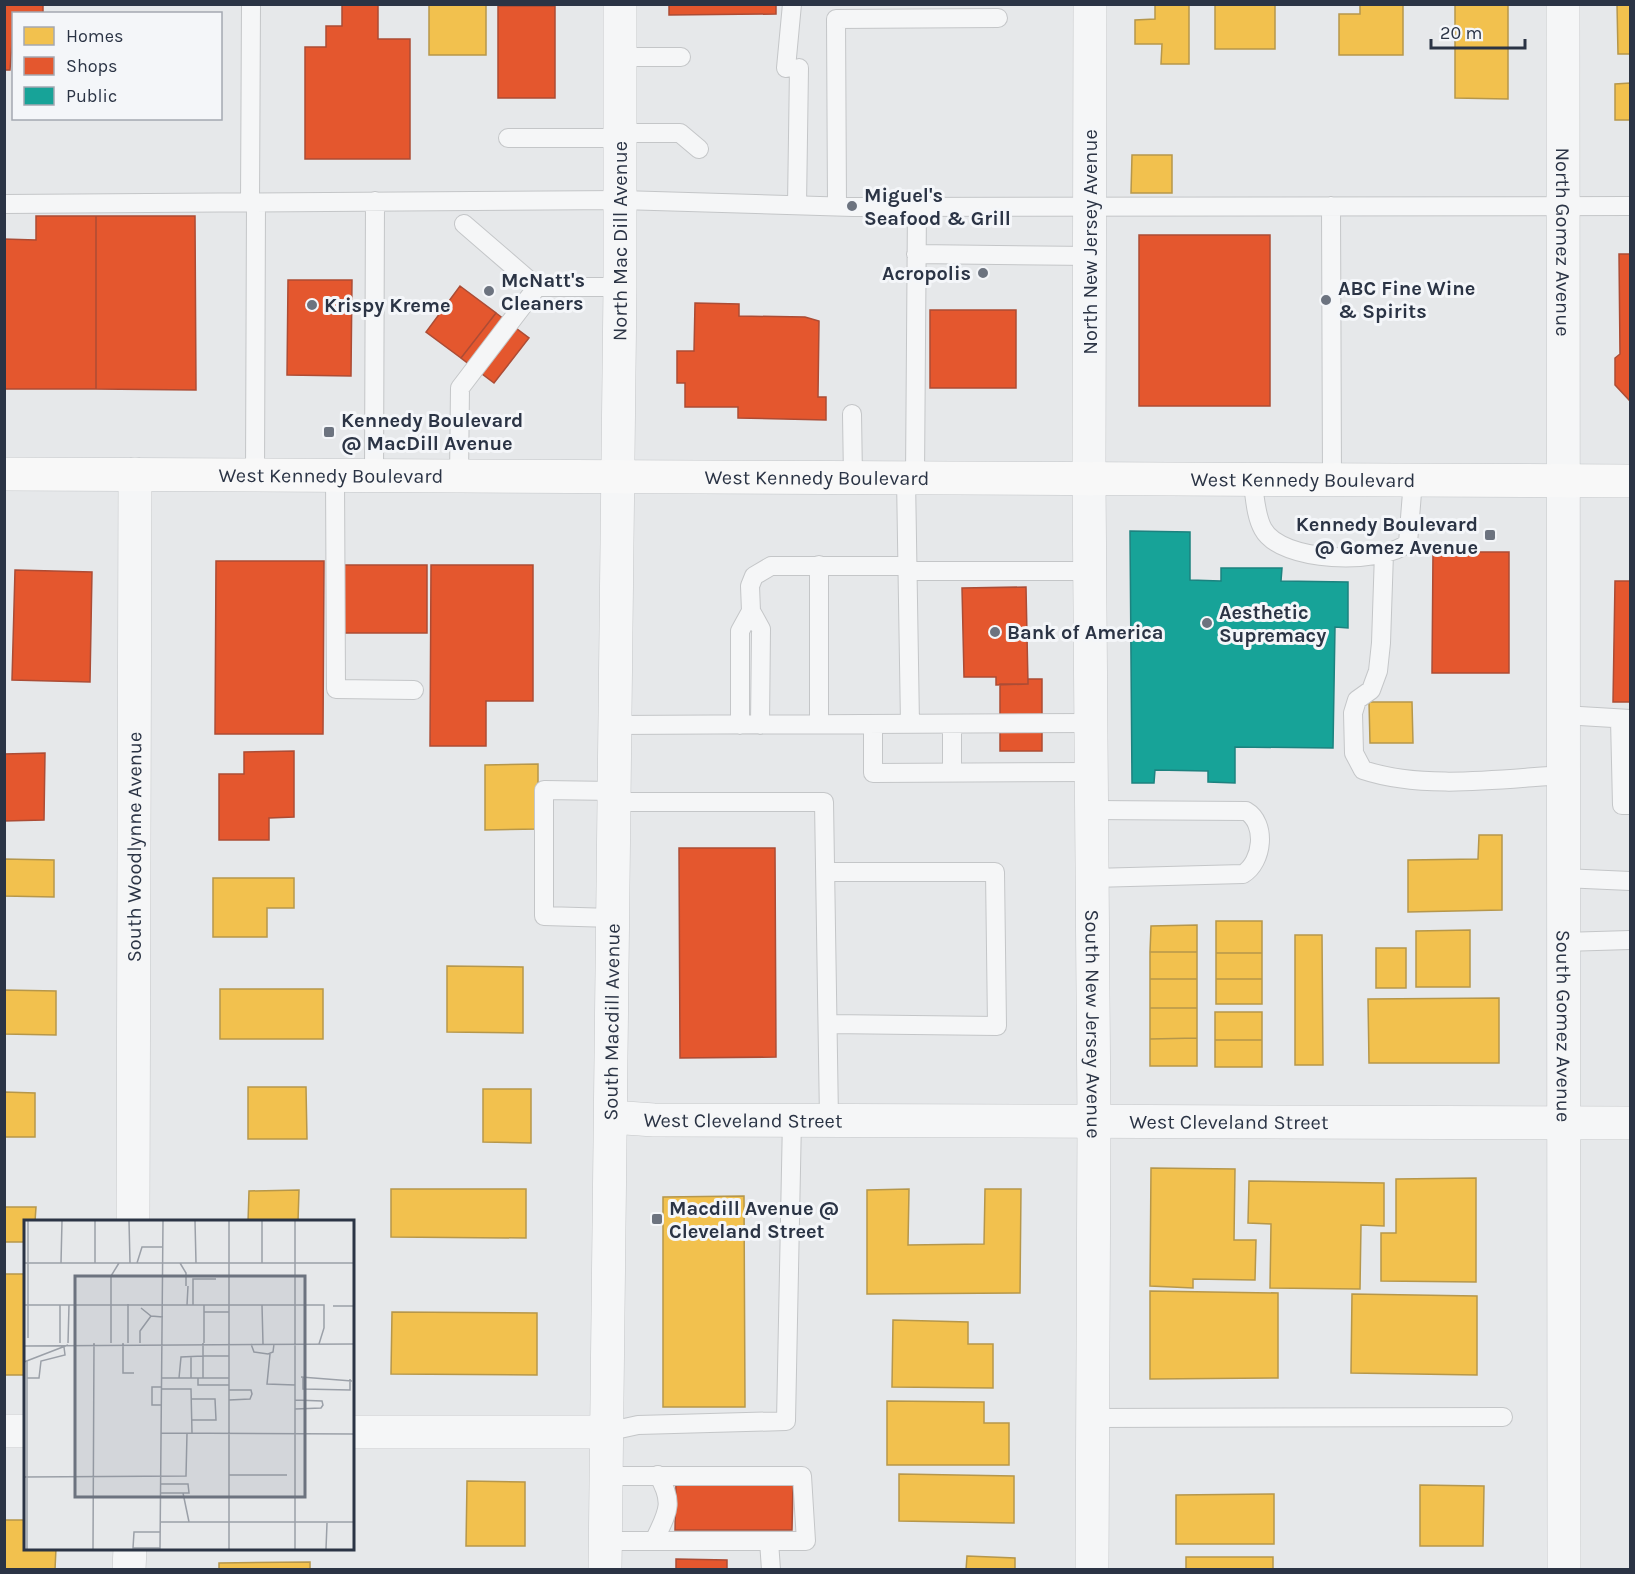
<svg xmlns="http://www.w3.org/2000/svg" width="1635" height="1574" viewBox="0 0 1635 1574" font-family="Karla,sans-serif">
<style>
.homes{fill:#f2c14e;stroke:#b6974b;stroke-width:1.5}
.shops{fill:#e4572e;stroke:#ac4c35;stroke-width:1.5}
.public{fill:#17a398;stroke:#1d827f;stroke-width:1.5}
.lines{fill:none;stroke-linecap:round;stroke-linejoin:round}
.service-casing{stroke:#c4c6c8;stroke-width:20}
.minor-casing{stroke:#c4c6c8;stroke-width:34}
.tertiary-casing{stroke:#c4c6c8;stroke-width:34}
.primary-casing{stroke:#c2c5c8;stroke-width:34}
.service{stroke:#f5f6f7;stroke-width:18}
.minor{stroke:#f5f6f7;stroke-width:33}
.tertiary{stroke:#f5f6f7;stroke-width:33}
.primary{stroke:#f8f8f8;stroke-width:33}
.poi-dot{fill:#6c737f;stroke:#f4f6f9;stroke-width:2}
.labels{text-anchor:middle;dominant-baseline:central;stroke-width:6;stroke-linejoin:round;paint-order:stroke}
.poi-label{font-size:20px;font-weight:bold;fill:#2b3445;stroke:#f4f6f9;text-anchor:start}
.street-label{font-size:20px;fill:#2b3445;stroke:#f4f6f9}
.inset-road{fill:none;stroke:#9ba0a8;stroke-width:1.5}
.view{fill:#6c737f;fill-opacity:0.15;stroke:#6c737f;stroke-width:3}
.inset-edge{fill:none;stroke:#2b3445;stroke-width:3}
</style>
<rect width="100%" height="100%" fill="#e6e8ea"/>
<path class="homes" d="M429,4H486V55H429Z
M1155,4H1189V64H1161L1162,44H1135V20L1155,19Z
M1360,4H1403V55H1339V14H1360Z
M1455,4H1508V99L1455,98Z
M1617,4H1630V54H1618Z
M1215,5H1275V49H1215Z
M1630,83V120H1615V84Z
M1132,155H1172V193H1131Z
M1369,702H1412L1413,743H1370Z
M538,764V829L485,830V765Z
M1479,835H1502V910L1408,912V860L1478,859Z
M4,859L54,860V897L4,896Z
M213,878H294V908H267V937H213Z
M1216,921H1262V953H1216Z
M1197,925V952H1150L1151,926Z
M1470,930V987H1416V931Z
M1295,935H1322L1323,1065H1295Z
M1376,948H1406V988H1376Z
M1150,952H1197V979H1150Z
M1216,953H1262V979H1216Z
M447,966L523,967V1033L447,1032Z
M1150,979H1197V1008H1150Z
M1216,979H1262V1004H1216Z
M220,989H323V1039H220Z
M4,990L56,991V1035L4,1034Z
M1499,998V1063H1369L1368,999Z
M1150,1008H1197V1038L1150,1039Z
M1215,1012H1262V1040H1215Z
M1197,1038V1066H1150V1039Z
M1215,1040H1262V1067H1215Z
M248,1087H306L307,1139H248Z
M483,1089H531V1143L483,1142Z
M4,1092L35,1093V1137H4Z
M1151,1168L1235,1169L1234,1240H1256L1255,1280L1193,1279V1288L1150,1286Z
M1476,1178V1282L1381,1281V1233H1396V1179Z
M1249,1181L1384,1183V1226L1361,1225L1360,1289L1270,1288L1271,1224L1248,1223Z
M391,1189H526V1238L391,1237Z
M909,1189L908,1245L984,1244L985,1189H1021L1020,1293L867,1294V1190Z
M299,1190L298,1222H248L249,1191Z
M744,1196L745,1407H663V1197Z
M4,1207H36L35,1222H26V1242H4Z
M4,1274H26V1375H4Z
M1150,1291L1278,1293V1378L1150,1379Z
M1352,1294L1477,1296V1375L1351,1373Z
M392,1312L537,1313V1375L391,1374Z
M893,1320L968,1322V1344H993V1388L892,1387Z
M887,1401L984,1402V1423H1009V1465H887Z
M899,1474L1014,1476V1523L899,1521Z
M467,1481L525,1482V1546H466Z
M1420,1485L1484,1486L1483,1546H1420Z
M1274,1494V1544H1176V1495Z
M4,1520H26V1548H56L55,1570H4Z
M967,1556L1015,1558V1570H966Z
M1186,1557H1273V1570H1186Z
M310,1562V1570H219V1563Z"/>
<path class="shops" d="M5,4H43V14H14L10,70H4Z
M342,4H378V39H410V159H305V47H326V26H342Z
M669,4H776V14L669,15Z
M498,6H555V98H498Z
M36,216H96V389H4V239L36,240Z
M96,216H195L196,390L96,389Z
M1139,235H1270V406H1139Z
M1619,254H1630V401L1615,385V358L1620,354Z
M288,280H352L351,376L287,375Z
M460,286L496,313L461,358L426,332Z
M695,303L739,304V316L805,317L819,321L818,397H826V420L738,418V407H685V383H677V351H694Z
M930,310H1016V388H930Z
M496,313L529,338L494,383L461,358Z
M1433,552H1509V673H1432Z
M216,561H324L323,734H215Z
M343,565H427V633H344Z
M431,565H533V701H486V746H430Z
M15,570L92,572L90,682L12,680Z
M1615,581H1630V702H1613Z
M1026,587L1028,684L996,685V677H964L962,588Z
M1028,679H1042V751H1000V684H1028Z
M294,751V817L269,818V840H219V774H244V752Z
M45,753L44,820L4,821V754Z
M679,848H775L776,1057L680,1058Z
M676,1484H793L792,1530H675Z
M676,1559L727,1560V1570H676Z"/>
<path class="public" d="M1130,531L1190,532V580L1221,581V568H1282L1281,581L1348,582V628L1335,627L1333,748L1235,747V783L1208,782V771L1155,770L1154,783H1132Z"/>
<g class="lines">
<g class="service-casing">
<path id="service" d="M620,57H681
M786,68L792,4
M620,133H680L699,149
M508,138H620
M250,202L251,4
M4,204L621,200L853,207L1630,206
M797,205L799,68
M837,206L836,19L998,18
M1331,206L1332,480
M464,224L537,287H620
M916,254L1091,256
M852,414L853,478
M255,475L256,202
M335,475L336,689L414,690
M374,476L375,201
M459,476L460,388L537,287
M906,478L910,724
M915,478L917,206
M1252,479C1255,494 1255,515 1263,529C1281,563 1381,565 1408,543L1413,480
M1384,553L1381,643L1378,671L1371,690L1357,700L1353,713L1354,753L1363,770C1423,790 1501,779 1563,775
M908,571H1089
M1563,715L1630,719
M1620,719L1622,805H1630
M819,724V565
M873,724V773L1091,772
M952,724V773
M614,725L1091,723
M740,725V631L751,611
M760,725L761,629L751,611L750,586L754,576L771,566H908
M615,802H824L829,1119
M1092,810L1246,811C1267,823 1263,862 1243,874L1092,878
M825,872H995L997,1026L829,1024
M1563,878L1630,881
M613,918L544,916V790L614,791
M1563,942L1630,940
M1093,1418L1503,1417
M606,1432L638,1425L786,1421L792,1119
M605,1541H806L802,1476H606
M654,1541C667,1513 675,1504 658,1475
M769,1541L771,1570"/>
</g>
<g class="minor-casing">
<g id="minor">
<path id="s1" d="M1090,4L1089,479L1094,1122L1092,1570"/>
<path id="s2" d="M1563,4L1564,1570"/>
<path id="s3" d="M611,1117L654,1120L1630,1123"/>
<path id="s4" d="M133,1222L135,474"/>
<path d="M4,1431H26"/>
<path d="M352,1432H606"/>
<path d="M129,1570L130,1548"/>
</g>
</g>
<g class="tertiary-casing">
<g id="tertiary">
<path id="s5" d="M605,1570L620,287V4"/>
</g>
</g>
<g class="primary-casing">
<g id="primary">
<path id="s6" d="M4,474L1630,481"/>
</g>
</g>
<use href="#service" class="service"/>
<use href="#minor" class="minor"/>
<use href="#tertiary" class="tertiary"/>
<use href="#primary" class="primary"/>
</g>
<g class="poi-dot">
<circle cx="852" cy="206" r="6"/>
<circle cx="983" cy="273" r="6"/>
<circle cx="489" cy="291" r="6"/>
<circle cx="1326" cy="300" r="6"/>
<circle cx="312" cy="305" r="6"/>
<rect x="323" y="426" width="12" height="12" rx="3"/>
<rect x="1484" y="529" width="12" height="12" rx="3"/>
<circle cx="1207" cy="623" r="6"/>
<circle cx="995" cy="632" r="6"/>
<rect x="651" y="1213" width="12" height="12" rx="3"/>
</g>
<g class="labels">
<g class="poi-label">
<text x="864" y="195">Miguel's<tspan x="864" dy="23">Seafood &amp; Grill</tspan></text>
<text x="971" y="273" text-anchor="end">Acropolis</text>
<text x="501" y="280">McNatt's<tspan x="501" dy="23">Cleaners</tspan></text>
<text x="1338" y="288">ABC Fine Wine<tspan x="1338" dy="23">&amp; Spirits</tspan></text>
<text x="324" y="305">Krispy Kreme</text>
<text x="341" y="420">Kennedy Boulevard<tspan x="341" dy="23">@ MacDill Avenue</tspan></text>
<text x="1478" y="524" text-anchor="end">Kennedy Boulevard<tspan x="1478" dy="23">@ Gomez Avenue</tspan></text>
<text x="1219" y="612">Aesthetic<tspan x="1219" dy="23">Supremacy</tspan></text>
<text x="1007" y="632">Bank of America</text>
<text x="669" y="1208">Macdill Avenue @<tspan x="669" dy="23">Cleveland Street</tspan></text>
</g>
<g class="street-label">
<text stroke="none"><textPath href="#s5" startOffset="1329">North Mac Dill Avenue</textPath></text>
<text transform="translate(1090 242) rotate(-90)">North New Jersey Avenue</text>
<text stroke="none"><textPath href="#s2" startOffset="238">North Gomez Avenue</textPath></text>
<text stroke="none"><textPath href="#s6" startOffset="327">West Kennedy Boulevard</textPath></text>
<text stroke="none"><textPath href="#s6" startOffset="813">West Kennedy Boulevard</textPath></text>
<text stroke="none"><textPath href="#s6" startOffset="1299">West Kennedy Boulevard</textPath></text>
<text stroke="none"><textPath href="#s4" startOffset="375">South Woodlynne Avenue</textPath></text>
<text stroke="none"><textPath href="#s5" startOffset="548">South Macdill Avenue</textPath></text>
<text stroke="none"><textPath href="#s1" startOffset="1020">South New Jersey Avenue</textPath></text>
<text stroke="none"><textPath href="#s2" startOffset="1022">South Gomez Avenue</textPath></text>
<text stroke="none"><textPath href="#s3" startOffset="132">West Cleveland Street</textPath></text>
<text stroke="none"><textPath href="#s3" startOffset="618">West Cleveland Street</textPath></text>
</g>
</g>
<g transform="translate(24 1220)">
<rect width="330" height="330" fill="#e6e8ea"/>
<path class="inset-road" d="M4,1V118M105,1L106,43M171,1L172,43M238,1V43M0,43H330M37,43L38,1M71,43V1M113,43L118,27H139M156,43L162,53V66M0,85H300V108L295,124M87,85V56L95,43M163,85L164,66M169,85V59H192M238,85L239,124M309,86H330M117,88L127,96L139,97M180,92H205M36,123V85M44,123L45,85M87,123V85M99,123V153H110M104,123V84M116,123V111L127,96M179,123V158M180,123V85M227,124L230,132L244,134L249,132L250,124M0,126L330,124M246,134L243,164L271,165M179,136H205M0,142L44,125M51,153V123M277,157L328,161M279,157V169L326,170V159M3,158H15L17,141L41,135L40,127M138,158H205M155,158L157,137L179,136M167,158V136M174,158V165H205M138,169H167L168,213M205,170H227L228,174L226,179L205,180M167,179H191L192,200H168M271,180L298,181L299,185L297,188L271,189M138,185H128V167H138M137,213L330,214M205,255H263M0,257L162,256L163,213M136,273H165L164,264H137M159,273L165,302M136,302H330M136,328H109L110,312H136M3,329V140M69,329L70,123M136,329L139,1M205,329V1M271,329V1M302,329L303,303"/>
<path class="view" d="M51,56H281V277H51Z"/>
<rect width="330" height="330" class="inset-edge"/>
</g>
<rect width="1635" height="1574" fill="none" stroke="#2b3445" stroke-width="12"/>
<rect x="12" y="12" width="210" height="108" fill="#f4f6f9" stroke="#a4a8b1" stroke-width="1.5"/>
<rect x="24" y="27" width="30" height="18" fill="#f2c14e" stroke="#a4a8b1" stroke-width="1.5"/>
<text x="66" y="42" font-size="18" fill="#2b3445">Homes</text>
<rect x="24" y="57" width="30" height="18" fill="#e4572e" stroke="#a4a8b1" stroke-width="1.5"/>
<text x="66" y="72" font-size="18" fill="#2b3445">Shops</text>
<rect x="24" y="87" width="30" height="18" fill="#17a398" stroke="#a4a8b1" stroke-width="1.5"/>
<text x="66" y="102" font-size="18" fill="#2b3445">Public</text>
<path d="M1431 39v9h94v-9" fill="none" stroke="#2b3445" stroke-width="3"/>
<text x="1440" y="39" font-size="18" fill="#2b3445" stroke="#f4f6f9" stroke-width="4.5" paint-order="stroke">20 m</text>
</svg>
